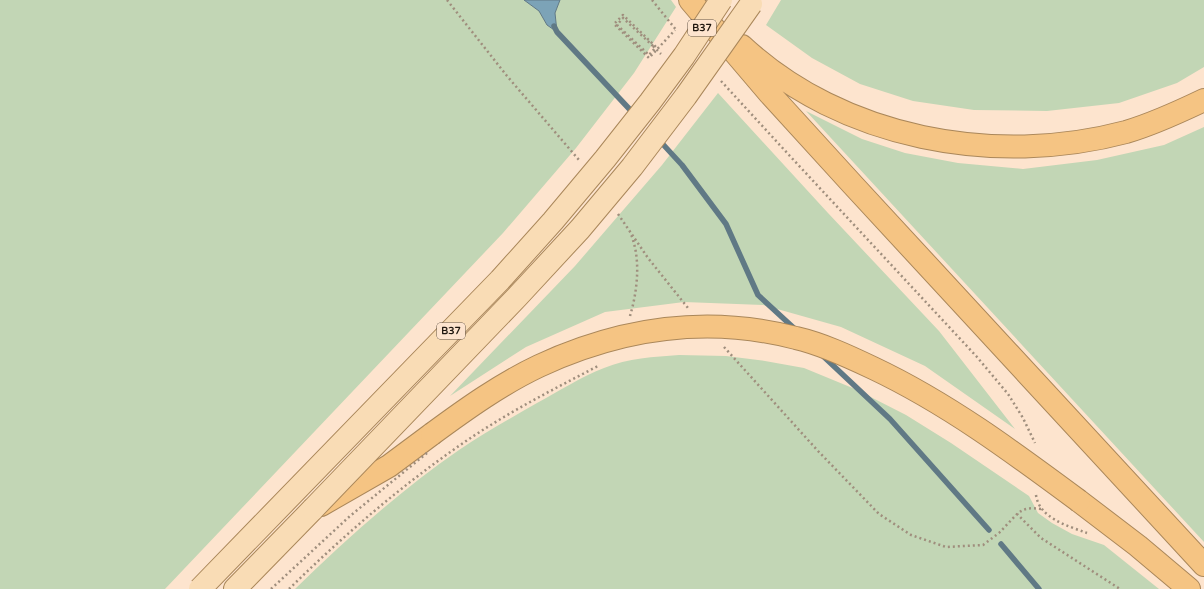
<svg xmlns="http://www.w3.org/2000/svg" width="1204" height="589" viewBox="0 0 1204 589" font-family="'Varela Round',sans-serif">
<style>
.green{fill:#c2d6b5}
.water{fill:#7ca3b7;stroke:#607985}
.lines{fill:none;stroke-linecap:round;stroke-linejoin:round}
.stream{stroke:#607985;stroke-width:5.5}
.primary-casing{stroke:#aa875a;stroke-width:24}
.highway-casing{stroke:#aa875a;stroke-width:24}
.path{stroke:#9f8e7d;stroke-width:2.5;stroke-dasharray:2 3;stroke-linecap:butt}
.primary{stroke:#f9dcb5;stroke-width:22}
.highway{stroke:#f5c483;stroke-width:22}
.primary-bridge-casing{stroke:#aa875a;stroke-width:24;stroke-linecap:butt}
.highway-bridge-casing{stroke:#aa875a;stroke-width:24;stroke-linecap:butt}
.path-bridge{stroke:#9f8e7d;stroke-width:2.5;stroke-dasharray:2 3;stroke-linecap:butt}
.primary-bridge{stroke:#f9dcb5;stroke-width:22}
.highway-bridge{stroke:#f5c483;stroke-width:22}
.labels{text-anchor:middle;dominant-baseline:central;stroke-width:4;stroke-linejoin:round;paint-order:stroke}
.shield{fill:#fde4ce;stroke:#625448;stroke-width:1}
.shield-label{font-size:10px;font-weight:bold;fill:#1f170f}
</style>
<rect width="100%" height="100%" fill="#fde4ce"/>
<path class="green" d="M0,0H524L539,11L547,25L556,32L555,13L560,0H671L676,7L634,73L576,148L503,233L165,589H0Z
M781,0H1204V67L1177,83L1119,103L1047,111L974,110L913,101L860,84L812,58L766,25Z
M718,93L828,213L939,331L1015,429L925,366L841,327L763,305L684,302L605,312L526,347L450,396L575,266L662,165Z
M806,111L862,139L905,153L958,163L1023,169L1097,160L1164,145L1204,127V542Z
M679,355L726,356L765,361L804,368L855,389L906,415L951,443L1029,496L1038,513L1052,523L1072,534L1104,545L1159,589H295C345,540 401,490 459,450C484,433 511,418 537,403C559,391 581,377 604,368C628,358 654,357 679,355Z"/>
<path class="water" d="M524,0H560L555,13L557,32L547,25L539,11Z"/>
<g class="lines">
<path class="stream" d="M554,26L557,32L635,115
M659,140L682,165L726,224L758,295L796,330
M823,356L890,419L989,530
M1001,544L1039,589"/>
<g class="primary-casing">
<path id="primary" d="M235,589L313,509"/>
</g>
<g class="highway-casing">
<path id="highway" d="M690,0L770,94L853,185L1204,565
M742,46C842,139 995,167 1126,132C1153,124 1179,112 1204,100
M1079,501L1138,546L1189,589
M321,505L389,466L432,434"/>
</g>
<path class="path" d="M447,0L507,76L579,160
M652,0L677,31
M653,46L661,54
M721,81L789,155L977,357L1008,394L1023,418L1035,443
M618,214L648,258L688,308
M630,316C636,296 639,273 636,253C635,246 633,240 631,234
M724,347L818,451L879,514L911,535L946,547L983,545L999,533L1017,514
M1036,495C1039,518 1068,526 1087,533
M1041,509C1032,508 1025,507 1017,514L1041,538L1120,589
M289,589C341,538 396,490 456,448C501,416 550,391 598,366"/>
<use href="#primary" class="primary"/>
<use href="#highway" class="highway"/>
<g class="primary-bridge-casing">
<path id="primary-bridge" d="M313,509L517,297L580,229L632,167L686,96L751,4
M200,589L500,280L553,221L605,159L650,102L684,56L721,0"/>
</g>
<g class="highway-bridge-casing">
<path id="highway-bridge" d="M432,434C466,409 501,384 539,366C621,328 707,315 796,338C822,344 848,356 873,368C947,403 1013,452 1079,501"/>
</g>
<path class="path-bridge" d="M653,46L623,18L617,25L649,55L656,47L623,15L614,24L649,58L675,30
M271,589L350,516L427,453"/>
<use href="#primary-bridge" class="primary-bridge"/>
<use href="#highway-bridge" class="highway-bridge"/>
</g>
<g class="labels">
<g class="shield">
<rect x="688" y="20" width="28" height="16" rx="3"/>
<rect x="437" y="323" width="28" height="16" rx="3"/>
</g>
<g class="shield-label">
<text x="702" y="28">B37</text>
<text x="451" y="331">B37</text>
</g>
</g>
</svg>
